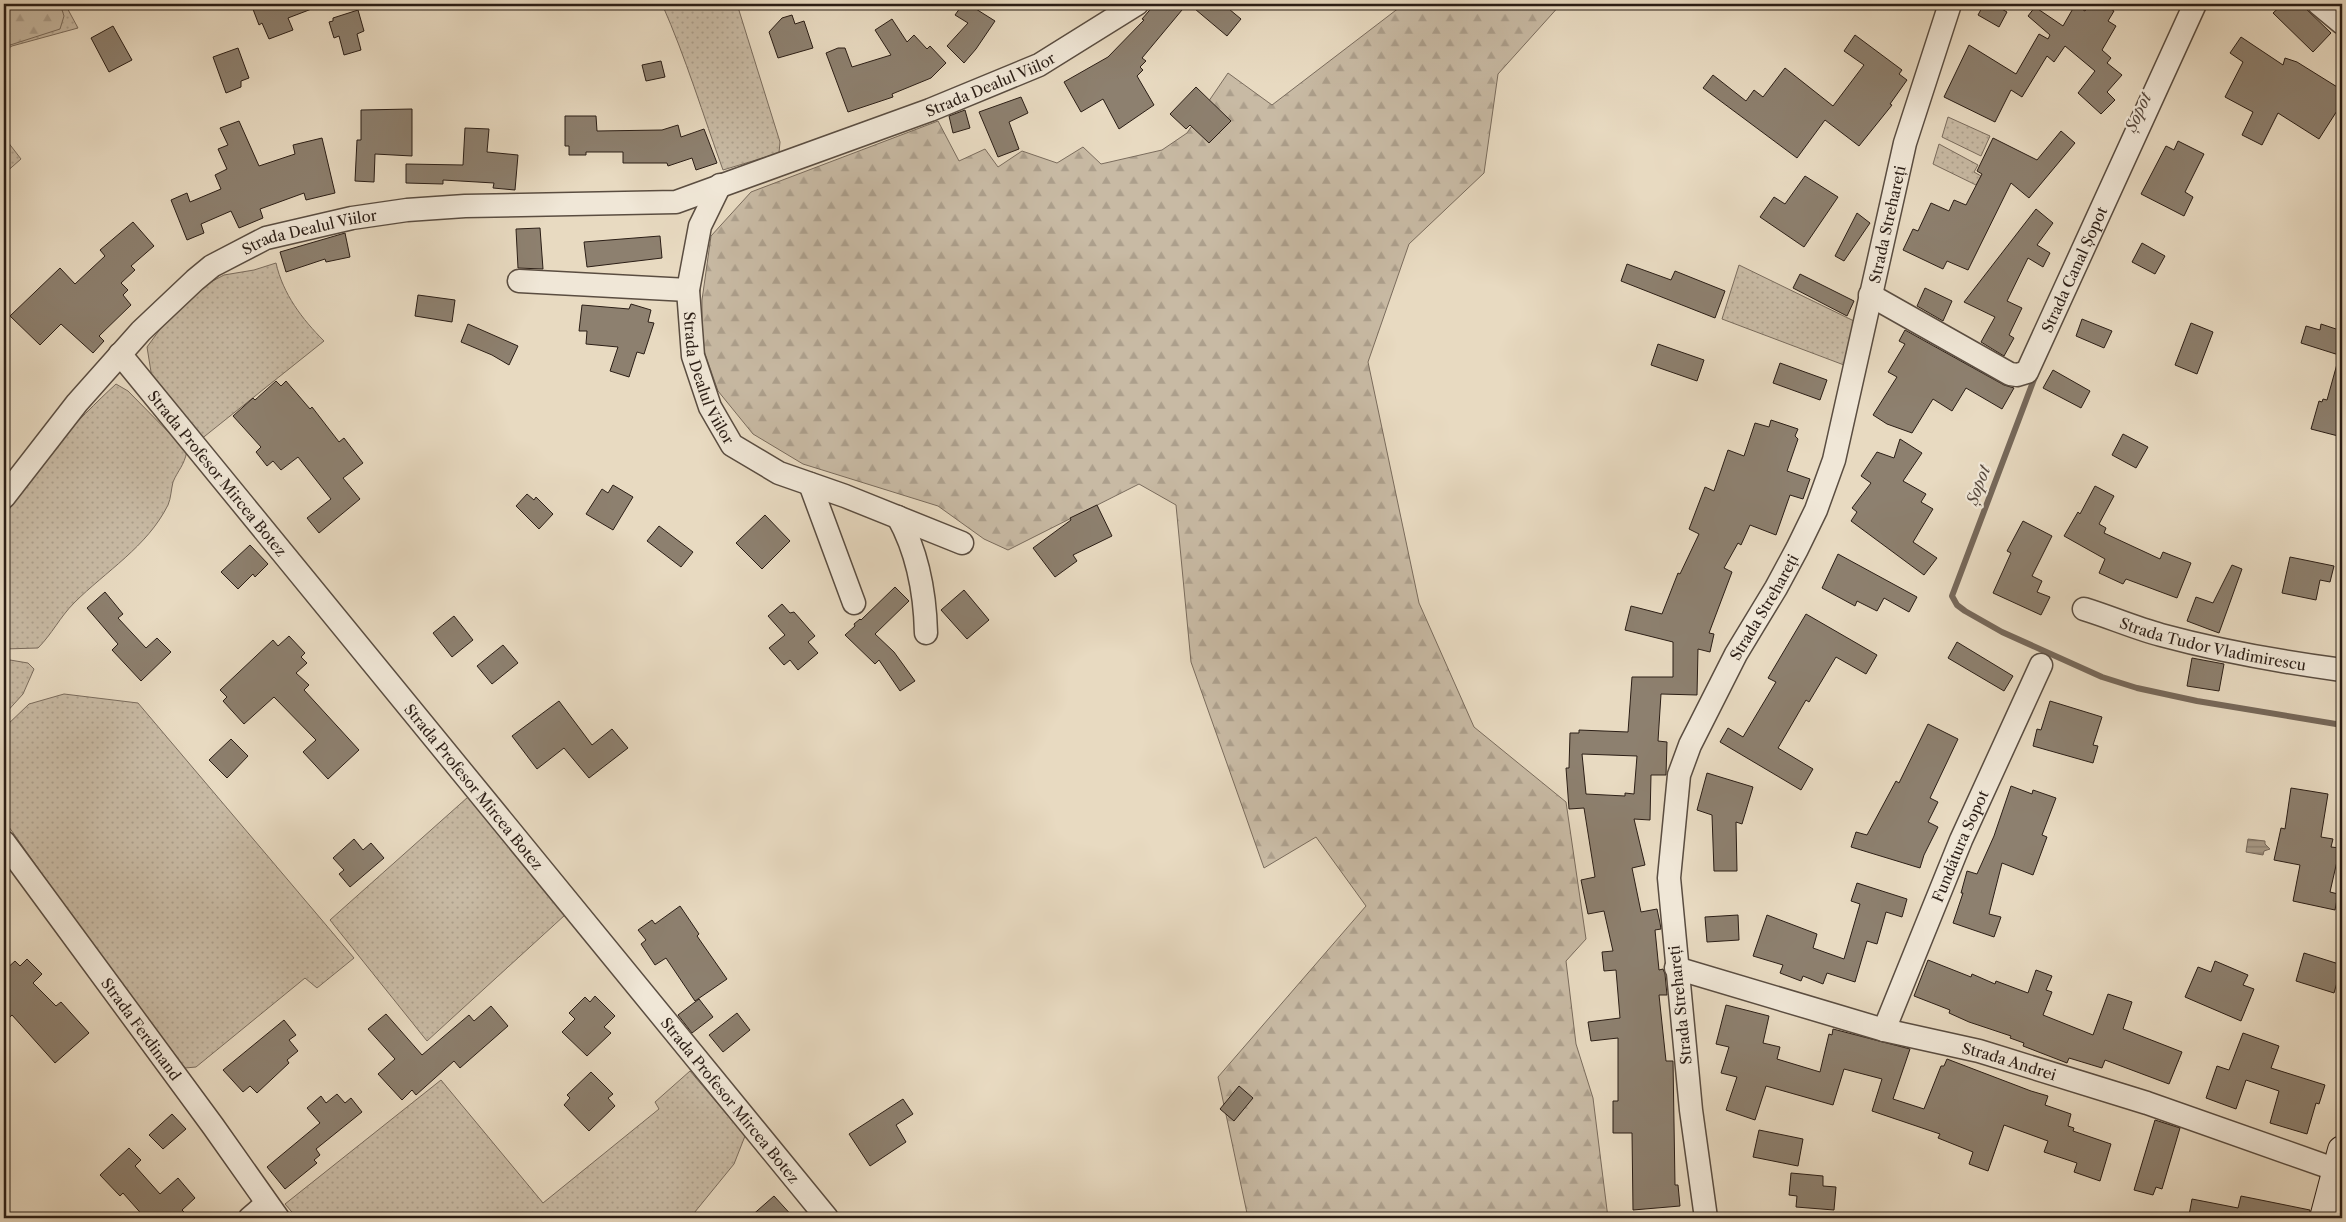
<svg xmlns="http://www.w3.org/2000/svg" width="2346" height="1222" viewBox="0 0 2346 1222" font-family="'Libre Caslon Text',serif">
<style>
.grass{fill:url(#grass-dots);stroke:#7a6c5d}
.forest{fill:url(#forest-firs);stroke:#7a6c5d}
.water{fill:url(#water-rules);stroke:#76685a}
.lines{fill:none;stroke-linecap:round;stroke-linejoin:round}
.stream{stroke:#76685a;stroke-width:6}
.building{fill:#8d806f;stroke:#2b1e16;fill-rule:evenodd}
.street-casing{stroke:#5a4d41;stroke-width:25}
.secondary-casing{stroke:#2b1e16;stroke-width:30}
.street{stroke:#f0e7d7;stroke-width:22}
.secondary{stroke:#f0e7d7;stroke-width:28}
.labels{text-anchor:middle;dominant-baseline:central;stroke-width:4.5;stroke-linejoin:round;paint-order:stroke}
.street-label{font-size:15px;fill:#2b1e16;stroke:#f0e7d7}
.water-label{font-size:16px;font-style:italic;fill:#57493e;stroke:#f0e7d7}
</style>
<defs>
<pattern id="grass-dots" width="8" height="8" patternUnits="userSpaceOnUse" patternTransform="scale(1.25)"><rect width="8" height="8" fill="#c8baa4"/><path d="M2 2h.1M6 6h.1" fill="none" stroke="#ac9f8c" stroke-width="1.8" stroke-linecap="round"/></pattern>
<pattern id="forest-firs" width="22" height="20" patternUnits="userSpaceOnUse" patternTransform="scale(1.25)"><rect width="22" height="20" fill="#c8baa4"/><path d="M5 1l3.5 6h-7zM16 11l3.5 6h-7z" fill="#ac9f8c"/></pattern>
<pattern id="water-rules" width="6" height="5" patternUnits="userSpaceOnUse" patternTransform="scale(1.25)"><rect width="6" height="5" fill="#a89a87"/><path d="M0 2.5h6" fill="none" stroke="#897d6d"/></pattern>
</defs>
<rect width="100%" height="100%" fill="#e8dac1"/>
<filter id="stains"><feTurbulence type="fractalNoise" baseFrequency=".004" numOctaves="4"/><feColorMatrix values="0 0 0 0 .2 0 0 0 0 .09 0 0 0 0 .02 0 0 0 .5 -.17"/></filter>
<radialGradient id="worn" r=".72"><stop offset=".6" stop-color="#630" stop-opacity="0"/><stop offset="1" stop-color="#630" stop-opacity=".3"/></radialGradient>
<path class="grass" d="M4,4H65L78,28L12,46L4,51Z
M662,4H737L780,142L779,153L723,170C703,115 686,58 662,4Z
M1948,117L1990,136L1981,156L1942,137Z
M4,137L21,159L4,174Z
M1939,144L1978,165L1974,172L1981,176L1976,185L1933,164Z
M276,263C283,294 302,319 324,341L200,440L152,378L147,347L169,317L203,286L224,275L254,270Z
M1739,265L1854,321L1844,365L1722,319Z
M116,384L128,391L187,451C184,466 178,470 173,482C171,490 171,498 168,505C147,547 106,571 74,603C60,617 52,634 38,648L4,649V520C26,473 78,419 116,384Z
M4,659L28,663L34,669L23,694L4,715Z
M64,694L138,703L354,958L317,988L305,978L196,1067L185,1068L179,1060L91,943L4,820V728L29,704Z
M468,797L565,915L427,1041L330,920Z
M690,1071L745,1136L734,1164L690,1218H297L285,1204L441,1080L543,1203L659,1109L655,1102Z"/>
<path class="forest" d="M4,4H60L64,16L60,29L4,47Z
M1404,4H1561L1498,74L1484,173L1409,244L1368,362L1419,603L1474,727L1566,802L1586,939L1566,961L1576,1044L1593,1098L1608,1218H1248L1218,1077L1366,906L1316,837L1264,868L1191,662L1176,505L1139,484L1008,550L984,539L938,506L803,464L753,434L718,391L702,345V300L711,236L751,192L938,121L959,161L985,149L998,167L1022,151L1057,163L1083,147L1101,164L1162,150L1187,133L1228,73L1272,105Z"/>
<path class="water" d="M2248,839L2265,841V844L2270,849L2264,851L2263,855L2246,852Z"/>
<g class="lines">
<path class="stream" d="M2036,374L1952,596L1957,605L1965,611L2002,632L2102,677L2137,688L2197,701L2342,725"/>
</g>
<path class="building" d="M251,4H321L322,5L288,18L293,30L269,39L262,23L259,25Z
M963,4H968L995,21L976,49L964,63L947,46L968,23L955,15Z
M1155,4H1187L1142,58L1146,61L1140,67L1143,70L1137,76L1154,105L1119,129L1103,99L1081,112L1064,82L1108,57L1144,20L1142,19Z
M1189,4H1223L1241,19L1227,36Z
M1984,4H1993L2007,12L1999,27L1978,15Z
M2090,4H2102L2114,11L2108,21L2116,26L2102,50L2111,58L2107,63L2122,75L2107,92L2115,100L2101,114L2078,93L2095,71L2065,46L2054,62L2047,56L2022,97L2011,90L1995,122L1944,97L1969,45L2016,74L2039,34L2048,39L2050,35L2028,16L2035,7L2063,26L2075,5L2085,11Z
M2283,4H2301L2331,33L2313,52L2273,13Z
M358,10L364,31L357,34L361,50L344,55L339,36L334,38L329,22L333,21V18Z
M792,15L795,24L804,21L813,48L778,58L769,32L782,18Z
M892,19L907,42L914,35L927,49L930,46L946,63L931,78L892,94L893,97L848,112L826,53L838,48H845L852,67L891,55L875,30Z
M113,26L132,60L109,72L91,38Z
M1855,35L1902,70L1899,74L1907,80L1890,104L1892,105L1859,146L1825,120L1797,158L1703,88L1713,75L1746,101L1754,90L1763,97L1785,68L1833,106L1864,65L1844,51Z
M2241,37L2283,65L2285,58L2297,62L2342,90V103L2319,139L2278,113L2262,145L2242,135L2253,112L2225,97L2243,62L2230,53Z
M238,48L249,78L241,81V87L226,93L213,57Z
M661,61L665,77L646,81L642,65Z
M1196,87L1231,121L1209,143L1190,125L1186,129L1170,114Z
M1021,97L1028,113L1009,122L1019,149L998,157L979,112Z
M412,109V156L375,154L374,182L355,181L357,140H361V110Z
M965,110L970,128L953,133L949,116Z
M565,116H596L597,131L662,130L678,125L681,137L704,129L717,163L696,170L692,158L668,166L667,163H623V152H586V155H569V146H565Z
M239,121L259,166L295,154L293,145L322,138L335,193L306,200L304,193L260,209L263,218L239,228L231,211L201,224L204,233L187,240L171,200L187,193L190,202L221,189L215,175L227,169L218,149L228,145L220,128Z
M465,128L489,129L487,152L518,155L515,190L493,188L494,183L443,180V184L406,183V164L463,165Z
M2061,131L2075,143L2029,198L2011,183L1968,270L1947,261L1943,269L1903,250L1913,229L1918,231L1931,203L1949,211L1954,200L1966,205L1982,174L1977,171L1993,138L2037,160Z
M2178,141L2204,154L2185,192L2193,197L2184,216L2141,194L2166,146L2174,150Z
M1805,176L1838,197L1804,247L1760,217L1774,197L1785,204Z
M2036,209L2053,223L2037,245L2050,253L2043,267L2028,258L2007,301L2022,308L2009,335L2014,338L2004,356L1981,342L1995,317L1964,302Z
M1857,213L1870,223L1844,261L1835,256Z
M133,222L154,246L131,266L135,270L121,283L128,290L123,295L131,305L99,336L104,341L93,353L61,324L40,345L10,316L60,268L75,284L105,256L100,250Z
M540,228L543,269L518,268L516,229Z
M345,233L350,257L326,262L325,259L286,272L280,252Z
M660,236L662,258L587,267L584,242Z
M2142,243L2165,256L2155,274L2132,262Z
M1627,264L1671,280L1675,271L1725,291L1715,318L1621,281Z
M1800,274L1854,301L1847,316L1793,288Z
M1925,288L1952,301L1943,321L1917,306Z
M418,295L455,300L452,322L415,316Z
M631,304L651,310L648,322L654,323L644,354L637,352L629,377L610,371L618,347L586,344L587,331H579L582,305L629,309Z
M2082,319L2112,331L2104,348L2076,336Z
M2191,323L2213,332L2197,374L2175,365Z
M468,324L518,346L509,365L492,355L461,342Z
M2321,324L2342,331V356L2301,343L2306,326L2320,330Z
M1905,330L2004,385L2014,388L2002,409L1966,388L1952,411L1933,399L1912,433L1887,424L1873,415L1897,377L1888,372L1905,344L1899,341Z
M1658,344L1704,360L1697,381L1651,365Z
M1780,363L1827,380L1820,400L1773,383Z
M2337,364L2342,365V437L2311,429L2319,401L2322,402L2323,399L2327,400Z
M2053,370L2090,391L2081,408L2043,388Z
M276,381L281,386L286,381L310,409L312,407L339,442L344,438L363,463L343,478L360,499L319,533L307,518L331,499L298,457L281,470L273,461L267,466L256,452L261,447L233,416L253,398L255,400Z
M1771,420L1798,429L1795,436L1798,439L1787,471L1810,479L1803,499L1790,495L1776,535L1750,525L1741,545L1738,543L1724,568L1732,572L1709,633L1714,634L1710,652L1698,649L1697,695L1661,694L1658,741L1667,742L1666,775H1651L1650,820L1634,819L1645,865L1632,868L1641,912L1657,909L1660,923L1661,929L1655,930L1659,970L1663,969L1665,974L1667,995H1659L1666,1061H1673L1675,1185H1678L1680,1206L1633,1210L1632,1133H1613V1101H1618V1038L1591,1041L1588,1022L1620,1018L1616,970L1604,971L1602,952L1613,951L1604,911L1588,914L1581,880L1595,877L1584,808L1569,809L1566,768H1569L1570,733H1579V730L1628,732L1632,677H1673V642L1625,630L1631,606L1662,614L1678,573L1680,574L1699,534L1689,529L1705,487L1714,491L1728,450L1744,456L1755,423L1769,427ZM1582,754L1637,756L1634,794L1625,793V796L1586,794Z
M2123,434L2148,447L2136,468L2112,455Z
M1900,439L1922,453L1903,481L1926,494L1921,502L1933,509L1913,542L1937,558L1924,575L1851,521L1857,512L1852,508L1871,483L1861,476L1877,452L1894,458Z
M613,485L633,497L613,530L586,514L602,489L608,493Z
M2095,486L2114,496L2099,524L2106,528L2104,533L2160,559L2163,552L2191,563L2177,598L2126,579L2123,584L2099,573L2105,559L2064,536L2078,512L2080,514Z
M527,494L534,500L536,497L553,514L539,529L516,506Z
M1097,505L1112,536L1073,555L1077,561L1055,577L1033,548L1071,520L1070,518Z
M765,515L790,541L762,569L736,543Z
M2023,521L2052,536L2032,576L2042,581L2037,592L2050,597L2041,615L1993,593L2011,553L2007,551Z
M659,526L693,552L681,567L647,541Z
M250,545L268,564L255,577L253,574L238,589L221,572Z
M1838,554L1917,597L1909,612L1884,598L1877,611L1857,601L1855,606L1822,588Z
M2290,557L2334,566L2330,582L2320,580L2316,600L2282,593Z
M2232,565L2242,569L2219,633L2187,621L2196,597L2213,603Z
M895,587L909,601L875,634L894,652L915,681L900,691L879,660L875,664L845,635L855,626L854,624L860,619L861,620Z
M964,590L989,620L967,639L941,610Z
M105,592L123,614L118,618L146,648L157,638L171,652L141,681L112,650L118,644L87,608Z
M782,604L790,613L794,612L815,636L808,642L818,653L798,670L790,660L784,665L769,648L785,635L768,616Z
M1806,614L1877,655L1866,674L1836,657L1809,702L1806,700L1778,748L1813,769L1801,790L1720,742L1728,728L1743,737L1776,682L1768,678Z
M454,616L473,640L452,657L433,633Z
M289,636L305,653L301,657L307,663L296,673L309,685L304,690L359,750L328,779L303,752L316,740L274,697L244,724L223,701L227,697L220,690L273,640L278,646Z
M1957,642L2013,676L2004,691L1948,658Z
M503,645L518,663L492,684L477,666Z
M2192,658L2224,664L2219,691L2187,686Z
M559,701L592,745L612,729L628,748L589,778L564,748L537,769L512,736Z
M2050,701L2102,717L2093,745L2098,746L2093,763L2033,746L2037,729L2041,730Z
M1928,724L1958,739L1930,798L1938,802L1928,822L1938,827L1924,855L1920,868L1851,847L1856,832L1867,835L1896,781L1899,783Z
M231,739L248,756L227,778L209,760Z
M1707,773L1753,787L1742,824L1736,822L1737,871H1714L1712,815L1697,810Z
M2011,786L2032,794L2033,790L2056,798L2042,835L2047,837L2033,875L2002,863L1989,914L2001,917L1994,937L1953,923L1963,893H1961L1967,871L1977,874L1994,836Z
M2291,788L2328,794L2321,837L2333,839L2331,847L2340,848L2330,892L2338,894L2335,910L2293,901L2300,865L2274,860L2281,828L2285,829Z
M354,839L363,850L371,843L384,858L350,887L339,874L344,870L333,858Z
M1857,883L1907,899L1902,917L1886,912L1877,944L1867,941L1855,982L1827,973L1823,984L1803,976L1801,981L1780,973L1783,965L1753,956L1767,915L1817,934L1813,948L1844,959L1860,904L1851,901Z
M680,906L699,934L697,936L727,979L695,1001L666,958L655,965L641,944L646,940L638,930L652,920L655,924Z
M1738,915L1739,940L1707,942L1705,917Z
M2304,953L2342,965L2334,993L2296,981Z
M27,959L42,974L33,983L56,1006L61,1002L89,1033L55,1063L12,1015L4,1023V971L15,961L20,966Z
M1928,960L1971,977L1972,974L1995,984L1996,981L2028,993L2036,970L2052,976L2046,990L2052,992L2043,1015L2093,1035L2108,994L2132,1002L2123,1029L2182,1052L2169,1084L2105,1060L2102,1068L2069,1058L2067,1063L2023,1046L2024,1043L2010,1038L2011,1036L1969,1022L1949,1013L1950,1010L1914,996Z
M2215,961L2248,975L2243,985L2254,989L2241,1021L2185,997L2198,967L2211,972Z
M595,996L615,1016L604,1027L611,1033L587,1056L562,1032L575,1019L569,1013L585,997L590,1002Z
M699,999L713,1017L692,1033L678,1015Z
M1726,1005L1769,1016L1763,1043L1780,1047L1777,1059L1820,1072L1829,1034L1832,1035L1833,1029L1910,1049L1893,1099L1924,1109L1941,1066H1944L1947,1059L2031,1091L2048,1096L2045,1105L2071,1114L2068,1126L2074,1128L2073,1131L2111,1144L2100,1181L2074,1172L2077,1163L2044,1152L2048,1141L2004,1125L1988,1171L1969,1164L1973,1152L1938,1138L1940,1134L1872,1111L1882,1079L1844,1069L1833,1105L1766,1086L1755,1120L1726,1110L1737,1077L1721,1073L1729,1047L1716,1044Z
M491,1006L508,1026L460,1068L454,1061L416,1095L412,1090L402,1100L378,1074L395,1059L368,1029L386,1014L422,1055L469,1015L474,1021Z
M737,1013L750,1030L723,1052L709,1035Z
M284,1020L296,1035L289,1040L298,1051L287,1060L289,1063L257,1093L250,1086L243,1092L223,1070Z
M2243,1033L2279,1046L2271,1068L2325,1085L2319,1104L2316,1103L2307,1134L2270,1123L2279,1091L2246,1080L2236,1109L2206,1098L2217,1066L2229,1070Z
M591,1072L613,1094L608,1098L615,1106L589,1131L564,1105L570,1098L567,1095Z
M1239,1086L1253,1098L1234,1121L1220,1109Z
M337,1094L345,1103L351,1098L362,1112L316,1149L320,1155L314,1160L317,1163L285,1189L267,1167L320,1123L307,1108L321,1096L326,1103Z
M903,1099L913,1114L896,1125L906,1142L870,1166L849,1134Z
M172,1114L186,1129L163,1149L149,1135Z
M2155,1120L2180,1128L2162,1189L2156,1187L2153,1195L2134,1190Z
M1759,1130L1803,1139L1798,1166L1753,1157Z
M129,1148L141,1160L135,1166L160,1194L178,1178L195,1198L182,1210L190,1218H145L123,1193L120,1196L100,1175Z
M1791,1173L1823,1176V1186L1836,1187L1834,1210L1796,1207L1797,1196L1789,1195Z
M774,1196L794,1218H749Z
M2241,1196L2310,1210L2309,1218H2214L2189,1215L2192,1199L2238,1208Z"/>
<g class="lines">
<g class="street-casing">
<g id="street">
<path d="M2319,4L2342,23"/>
<path id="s1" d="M720,185L700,226L688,290L693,356L710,407L732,445L779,473L845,496L962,543"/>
<path d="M519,281L688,290"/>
<path id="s2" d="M1870,295L2010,374L2017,375L2027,372L2195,4"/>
<path id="s3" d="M120,354L827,1218"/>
<path d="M810,484L854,603"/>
<path id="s4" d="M4,497L77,403L141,331L195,280L212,266L266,238L352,218L407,210L465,206L676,202L930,110L1039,65L1137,4"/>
<path d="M898,517C918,553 925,592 926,633"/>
<path id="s5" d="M2084,609C2110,617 2135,628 2161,635C2220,651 2282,662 2342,670"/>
<path id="s6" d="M4,842L213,1126L278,1218"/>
<path id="s7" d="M1676,968L1884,1030L1979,1051L2147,1103L2337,1170"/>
<path id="s8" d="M1884,1030L1961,840L2041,665"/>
<path d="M250,1218L266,1204"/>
<path id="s9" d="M1706,1218L1691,1110L1669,878L1679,775L1690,745L1736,654L1776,588L1797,549L1816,510L1834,460L1905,143L1950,4"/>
</g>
</g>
<g class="secondary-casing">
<path id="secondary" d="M2324,1218L2342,1150"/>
</g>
<use href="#street" class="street"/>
<use href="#secondary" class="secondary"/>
</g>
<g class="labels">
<g class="street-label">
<text stroke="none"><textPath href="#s4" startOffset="1121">Strada Dealul Viilor</textPath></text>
<text stroke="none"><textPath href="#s9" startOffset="1039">Strada Strehareți</textPath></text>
<text stroke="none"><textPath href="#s4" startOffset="416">Strada Dealul Viilor</textPath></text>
<text stroke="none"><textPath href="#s2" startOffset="291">Strada Canal Șopot</textPath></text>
<text stroke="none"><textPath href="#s1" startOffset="202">Strada Dealul Viilor</textPath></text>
<text stroke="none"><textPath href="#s3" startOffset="154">Strada Profesor Mircea Botez</textPath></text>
<text stroke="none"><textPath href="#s9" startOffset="634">Strada Strehareți</textPath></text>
<text stroke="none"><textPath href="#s5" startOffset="134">Strada Tudor Vladimirescu</textPath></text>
<text stroke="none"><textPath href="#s3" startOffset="559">Strada Profesor Mircea Botez</textPath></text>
<text stroke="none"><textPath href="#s8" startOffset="199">Fundătura Sopot</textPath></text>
<text transform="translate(1680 1005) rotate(-96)">Strada Strehareți</text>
<text stroke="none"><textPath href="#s6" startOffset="232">Strada Ferdinand</textPath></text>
<text stroke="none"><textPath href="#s7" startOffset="346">Strada Andrei</textPath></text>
<text stroke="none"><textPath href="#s3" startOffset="964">Strada Profesor Mircea Botez</textPath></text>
</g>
<g class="water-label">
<text transform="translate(2138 112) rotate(-65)">Șopot</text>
<text transform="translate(1978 485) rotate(-70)">Șopot</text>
</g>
</g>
<rect width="2346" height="1222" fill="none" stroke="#e8dac1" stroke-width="20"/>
<rect x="5" y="5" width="2336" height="1212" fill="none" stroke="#2b1e16" stroke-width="2.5"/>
<rect x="10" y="10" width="2326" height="1202" fill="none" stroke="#2b1e16"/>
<rect width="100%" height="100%" filter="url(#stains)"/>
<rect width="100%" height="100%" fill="url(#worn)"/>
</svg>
